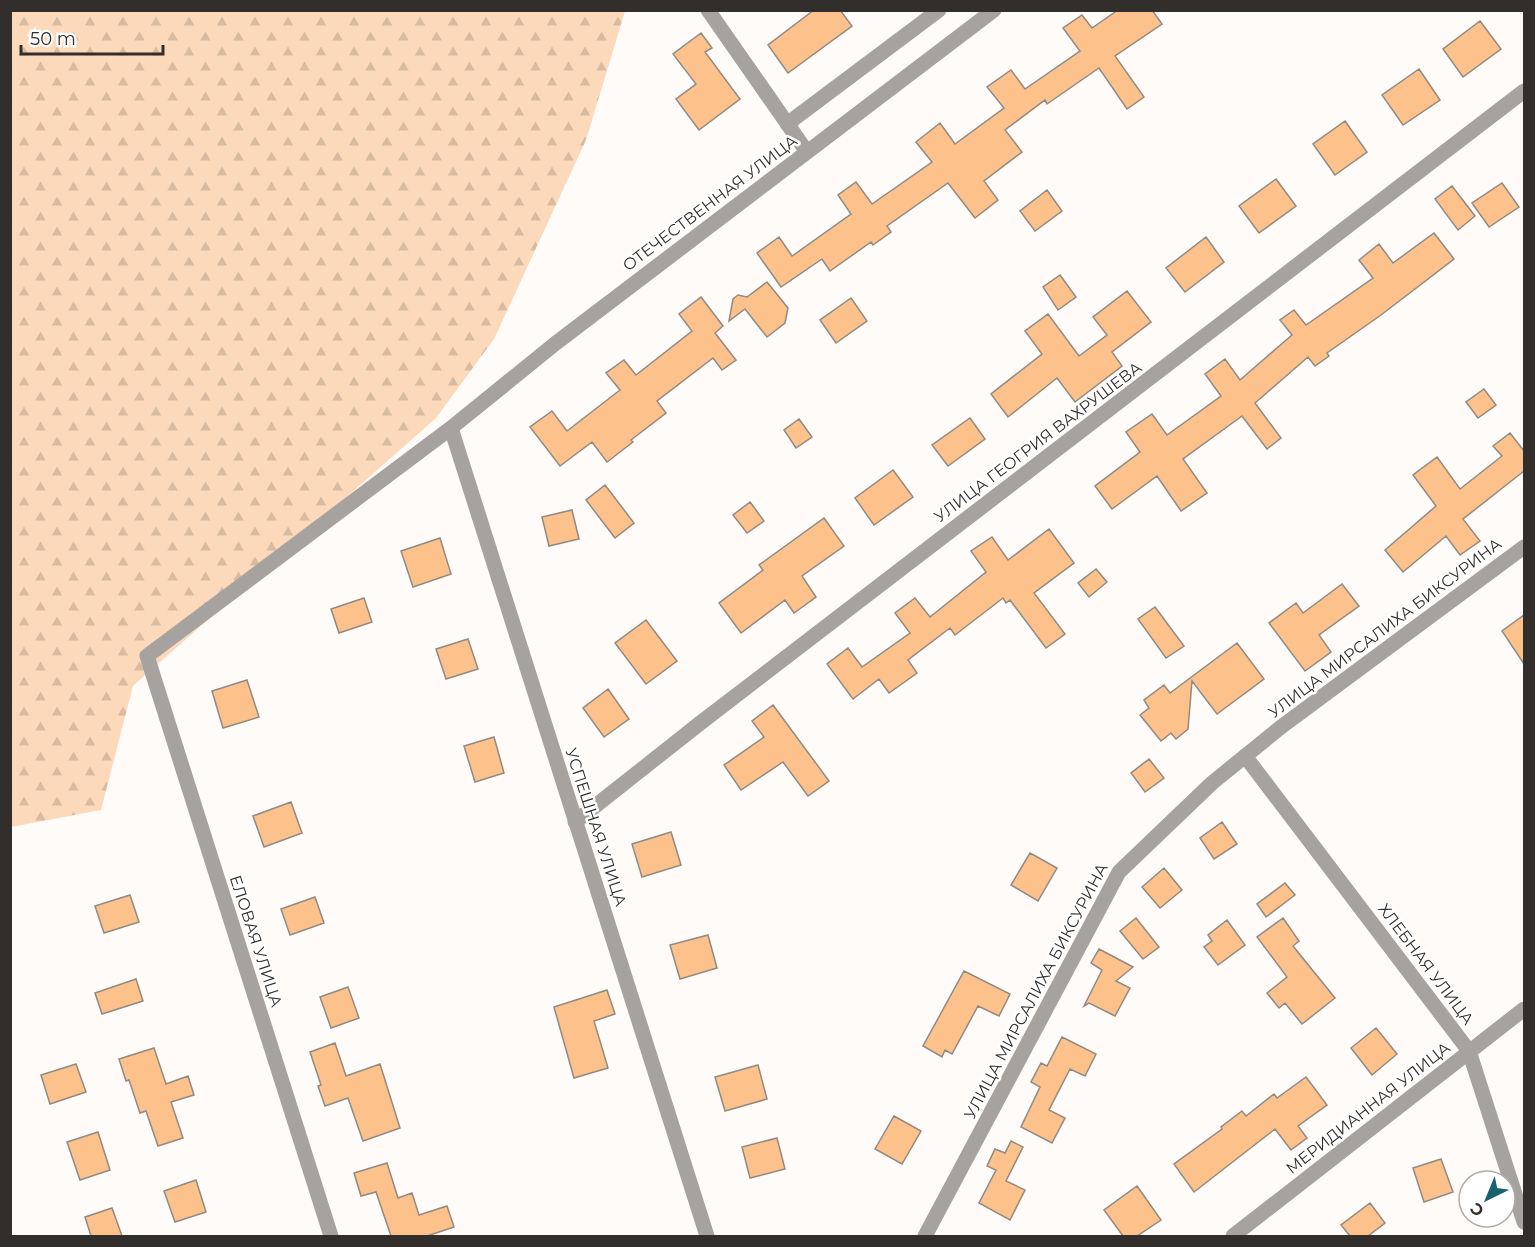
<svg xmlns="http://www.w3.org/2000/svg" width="1535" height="1247" viewBox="0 0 1535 1247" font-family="Montserrat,sans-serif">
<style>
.forest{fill:url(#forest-firs)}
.building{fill:#fdc28b;stroke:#918a83;stroke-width:1.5}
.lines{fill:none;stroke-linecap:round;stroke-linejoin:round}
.minor{stroke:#a6a29f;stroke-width:15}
.labels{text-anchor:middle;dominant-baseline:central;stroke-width:5;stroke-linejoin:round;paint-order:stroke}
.street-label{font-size:16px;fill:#312e2b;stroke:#fff}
</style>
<defs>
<pattern id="forest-firs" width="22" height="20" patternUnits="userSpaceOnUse" patternTransform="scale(1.5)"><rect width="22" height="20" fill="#fcd9ba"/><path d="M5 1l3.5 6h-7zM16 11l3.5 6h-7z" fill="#d8bba0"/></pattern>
</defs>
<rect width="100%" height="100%" fill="#fefbf8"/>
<path class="forest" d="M11,11H625L586,140L494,339L436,418L133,686L101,810L11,827Z"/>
<path class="building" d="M814,10H840L852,26L788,73L768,45Z
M1118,10H1152L1162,24L1115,56L1144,97L1127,109L1099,68L1047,104L1045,100L1005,130L1022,152L984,181L998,200L975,218L948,183L887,226L891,232L873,245L871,242L830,271L822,259L781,287L757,253L779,237L792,256L851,214L838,195L856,182L872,204L932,162L916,142L940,123L955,144L1004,108L987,87L1011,70L1025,89L1080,51L1063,28L1082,15L1092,28Z
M1480,21L1501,49L1463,77L1443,49Z
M701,33L712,48L705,52L740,99L699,130L676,99L696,84L673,54Z
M1419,69L1440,100L1403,125L1382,95Z
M1345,121L1367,152L1335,175L1313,144Z
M1276,179L1296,206L1259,233L1239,206Z
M1502,183L1519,207L1489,227L1472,203Z
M1452,186L1475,216L1458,230L1435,199Z
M1047,190L1062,211L1035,231L1020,211Z
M1434,233L1454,259L1381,315L1327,353L1329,356L1315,366L1308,357L1255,403L1281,438L1267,449L1242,416L1183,459L1207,493L1181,511L1157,476L1112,509L1095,486L1140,452L1126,432L1152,414L1167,435L1221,396L1205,374L1225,359L1240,380L1292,335L1280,320L1294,310L1306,325L1373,278L1359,260L1379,244L1393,263Z
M1206,237L1224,262L1185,292L1166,268Z
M1060,275L1076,297L1058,310L1043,287Z
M767,282L788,308L785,323L767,337L745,309L729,321L733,299L738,295L747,297Z
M1127,291L1151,322L1112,352L1122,366L1075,402L1057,378L1008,417L991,394L1042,354L1025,331L1048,314L1079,356L1107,335L1093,317Z
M701,297L723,326L715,333L736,360L722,370L713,358L657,401L666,413L631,440L633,442L607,462L592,442L560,466L530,427L552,411L567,431L620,390L606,373L624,360L636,375L692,331L679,314Z
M851,298L867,321L836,343L820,320Z
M1484,389L1496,405L1478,418L1466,402Z
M970,418L985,439L948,466L932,445Z
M799,419L812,437L796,448L784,430Z
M1510,433L1524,451V471L1463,519L1480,541L1460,555L1446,536L1403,572L1385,550L1436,506L1413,475L1437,457L1460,489L1502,456L1493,446Z
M893,470L913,497L874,525L855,498Z
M605,485L634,523L615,538L586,500Z
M750,502L764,521L747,533L733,515Z
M572,510L579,539L549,546L542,517Z
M824,518L844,546L802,576L816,597L794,613L785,600L741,633L719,603L763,570L759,565Z
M1049,529L1074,563L1034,593L1065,634L1046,648L1010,600L1006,603L1003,598L955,635L950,628L908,660L917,673L889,693L879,679L853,699L827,664L848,648L862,667L910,633L895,613L915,598L930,617L986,572L971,551L992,537L1008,560Z
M440,538L451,574L413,587L401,551Z
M1096,569L1107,582L1089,597L1078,583Z
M1342,584L1359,606L1319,635L1331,652L1305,671L1269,623L1296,603L1303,613Z
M364,598L372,622L339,633L331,609Z
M1155,607L1184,646L1166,658L1138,619Z
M1524,615V664L1502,631Z
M646,620L677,661L646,684L615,643Z
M468,639L478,669L446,679L436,649Z
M1237,643L1264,679L1217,714L1192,681L1188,729L1176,739L1171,733L1161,741L1140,715L1149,708L1144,700L1164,685L1170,693Z
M247,680L259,717L223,728L212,691Z
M608,689L629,719L604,737L583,708Z
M773,705L829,781L808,796L783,762L741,790L724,765L764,737L752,721Z
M494,737L504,773L475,782L464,746Z
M1149,759L1164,778L1145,792L1131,773Z
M291,802L302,833L264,847L253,816Z
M1222,822L1237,844L1214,859L1200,838Z
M671,832L681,865L642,877L632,844Z
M1030,853L1057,868L1038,901L1011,885Z
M1164,868L1182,890L1160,908L1142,887Z
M1285,883L1295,895L1266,917L1257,904Z
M130,895L139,922L104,933L95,906Z
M315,897L324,923L290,935L281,909Z
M1136,918L1159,947L1143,959L1120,931Z
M1283,918L1299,941L1293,946L1335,998L1302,1024L1285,1003L1279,1008L1267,993L1287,977L1257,937Z
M1227,920L1245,945L1218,965L1204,947L1212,941L1208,935Z
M708,935L717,968L680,979L670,945Z
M1099,949L1133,967L1116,981L1130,988L1115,1016L1089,1003L1084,1006L1102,970L1091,963Z
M964,971L1010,994L999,1016L978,1006L952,1054L945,1050L942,1057L923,1046Z
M136,979L143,1001L102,1014L95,993Z
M348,987L359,1018L331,1028L320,997Z
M607,990L615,1014L594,1021L608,1068L574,1078L554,1007Z
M1376,1028L1397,1054L1372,1075L1351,1048Z
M1062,1037L1096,1054L1085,1076L1070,1069L1049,1110L1065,1118L1052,1143L1021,1127L1040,1087L1031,1082L1041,1063L1047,1066Z
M335,1043L346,1076L380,1064L400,1128L363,1141L348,1098L325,1106L318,1086L321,1085L310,1052Z
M154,1048L166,1084L188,1076L194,1095L171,1102L183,1138L158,1146L146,1111L140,1113L129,1080L126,1081L119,1059Z
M76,1064L86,1092L50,1104L41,1075Z
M758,1065L767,1099L725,1111L715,1077Z
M1306,1077L1327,1105L1298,1126L1307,1138L1291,1150L1275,1129L1194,1192L1174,1164L1222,1129L1221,1127L1242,1111L1246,1116L1274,1094L1277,1098Z
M894,1116L921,1131L902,1164L875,1149Z
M98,1132L110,1170L80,1180L67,1142Z
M777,1138L785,1169L750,1178L742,1147Z
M1011,1141L1023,1147L1006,1181L1025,1190L1010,1220L979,1203L996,1170L987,1166L995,1149L1005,1153Z
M1441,1159L1453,1192L1424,1202L1413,1168Z
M387,1163L398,1198L412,1193L419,1215L447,1206L454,1227L427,1236H391L376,1192L361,1196L354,1173Z
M196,1180L206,1212L175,1222L164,1191Z
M1137,1186L1161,1220L1137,1236H1123L1104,1210Z
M1370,1203L1385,1223L1368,1236H1350L1341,1225Z
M112,1208L122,1236H91L85,1217Z"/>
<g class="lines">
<path class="minor" d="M708,10L807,152
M787,124L939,10
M451,428L707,1236
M1245,756L1469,1051L1524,1222
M575,822L699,724L1524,91
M331,1236L147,656L451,428L556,343L994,10
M925,1236L1119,872L1212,783L1281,727L1524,547
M1233,1236L1524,1009"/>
</g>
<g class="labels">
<g class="street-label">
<text transform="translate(710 203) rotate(-37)">ОТЕЧЕСТВЕННАЯ УЛИЦА</text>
<text transform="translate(1038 442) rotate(-37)">УЛИЦА ГЕОГРИЯ ВАХРУШЕВА</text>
<text transform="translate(1385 628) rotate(-37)">УЛИЦА МИРСАЛИХА БИКСУРИНА</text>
<text transform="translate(596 827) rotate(72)">УСПЕШНАЯ УЛИЦА</text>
<text transform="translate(256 941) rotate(72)">ЕЛОВАЯ УЛИЦА</text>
<text transform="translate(1426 964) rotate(53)">ХЛЕБНАЯ УЛИЦА</text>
<text transform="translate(1036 991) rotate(-62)">УЛИЦА МИРСАЛИХА БИКСУРИНА</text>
<text transform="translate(1368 1108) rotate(-38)">МЕРИДИАННАЯ УЛИЦА</text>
</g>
</g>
<rect width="1535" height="1247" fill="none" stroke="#312e2b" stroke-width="24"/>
<g transform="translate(1487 1199) rotate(223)"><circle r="28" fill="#ffffff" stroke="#adabaa" stroke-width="1.5"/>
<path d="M0-4.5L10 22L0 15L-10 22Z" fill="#186170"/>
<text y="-9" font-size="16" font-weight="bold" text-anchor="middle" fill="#312e2b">С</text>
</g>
<path d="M21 45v9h142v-9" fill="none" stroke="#312e2b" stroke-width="3"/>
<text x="30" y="45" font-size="18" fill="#312e2b" stroke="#ffffff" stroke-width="4.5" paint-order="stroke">50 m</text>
</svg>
